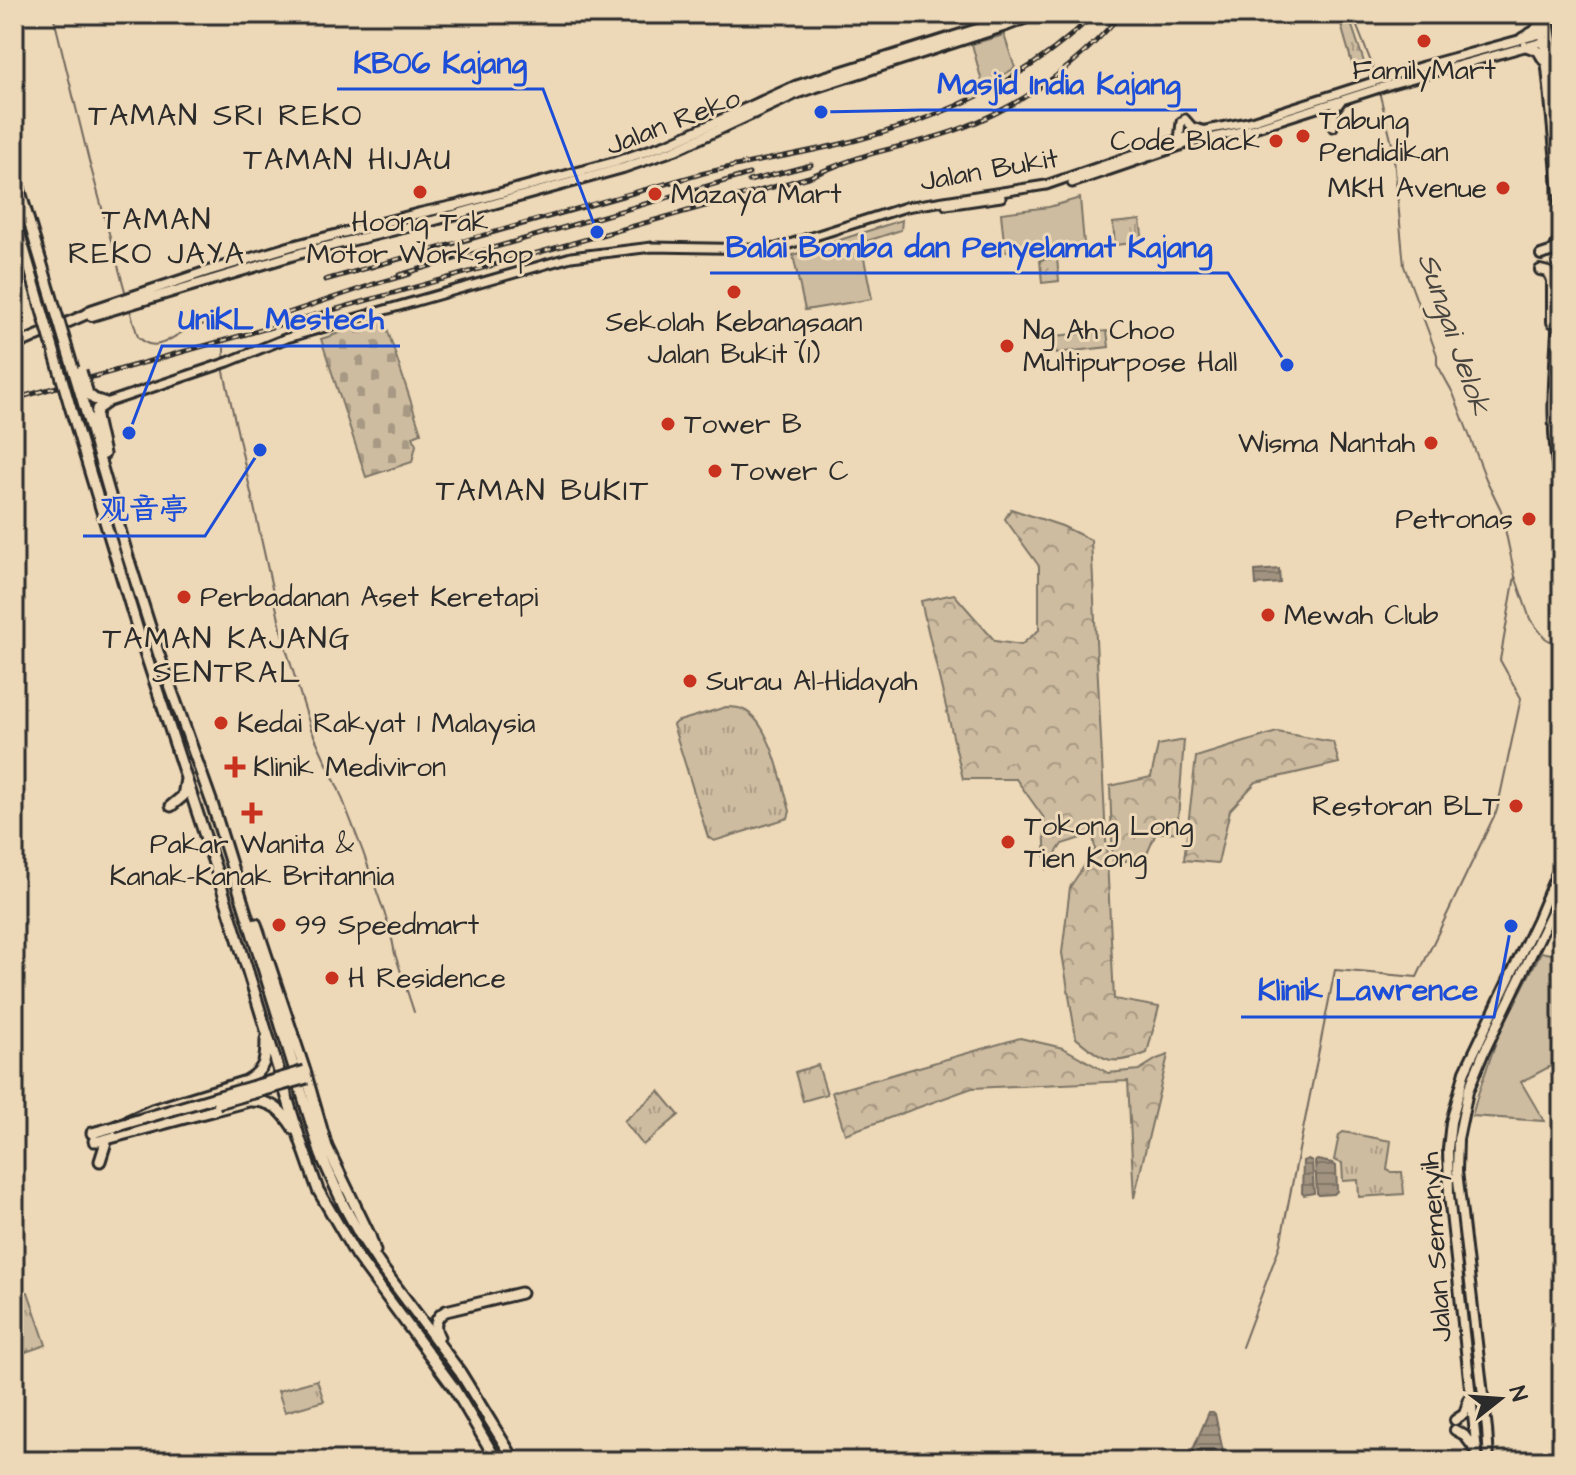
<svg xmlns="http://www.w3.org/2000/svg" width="1576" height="1475" viewBox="0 0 1576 1475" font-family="'Architects Daughter','LXGW WenKai TC',sans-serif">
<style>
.grass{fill:#cebca0;stroke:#7c7466;stroke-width:2}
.forest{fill:url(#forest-crowns);stroke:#7c7466;stroke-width:2}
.cemetery{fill:url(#cemetery-stones);stroke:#7c7466;stroke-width:2}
.park{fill:url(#park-tufts);stroke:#7c7466;stroke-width:2}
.water{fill:url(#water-rules);stroke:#72695e;stroke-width:2}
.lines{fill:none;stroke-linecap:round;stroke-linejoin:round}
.stream{stroke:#72695e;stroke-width:2}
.secondary-casing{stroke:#2b2b2b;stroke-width:13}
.primary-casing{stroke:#2b2b2b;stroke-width:14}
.motorway-casing{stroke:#2b2b2b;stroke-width:15}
.secondary{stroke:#edd8b7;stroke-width:7}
.primary{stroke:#edd8b7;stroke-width:8}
.motorway{stroke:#edd8b7;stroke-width:9}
.rail-casing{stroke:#2b2b2b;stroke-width:5}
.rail{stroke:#edd8b7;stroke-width:2;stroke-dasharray:6;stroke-linecap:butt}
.motorway-bridge-casing{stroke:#2b2b2b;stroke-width:15;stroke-linecap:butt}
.motorway-bridge{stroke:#edd8b7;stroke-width:9}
.poi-dot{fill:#c8321e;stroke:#edd8b7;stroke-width:3}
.labels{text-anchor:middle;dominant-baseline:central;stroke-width:6;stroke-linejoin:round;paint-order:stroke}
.poi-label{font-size:28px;fill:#2b2b2b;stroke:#edd8b7;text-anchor:start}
.street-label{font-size:28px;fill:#2b2b2b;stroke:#edd8b7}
.neighbourhood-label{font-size:30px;letter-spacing:2px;fill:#2b2b2b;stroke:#edd8b7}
.water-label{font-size:30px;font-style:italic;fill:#484540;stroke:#edd8b7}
.leader{fill:none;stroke:#1d4ed8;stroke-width:3}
.callout-dot{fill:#1d4ed8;stroke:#edd8b7;stroke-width:3}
.callout-label{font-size:30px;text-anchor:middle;font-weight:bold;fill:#1d4ed8;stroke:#edd8b7;stroke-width:6;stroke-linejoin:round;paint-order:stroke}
</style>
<defs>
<pattern id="forest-crowns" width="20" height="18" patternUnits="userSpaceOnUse" patternTransform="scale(2)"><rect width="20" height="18" fill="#cebca0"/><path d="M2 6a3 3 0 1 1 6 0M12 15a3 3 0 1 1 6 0" fill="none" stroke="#a79983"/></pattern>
<pattern id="cemetery-stones" width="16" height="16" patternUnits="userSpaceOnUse" patternTransform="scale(2)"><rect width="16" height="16" fill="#cebca0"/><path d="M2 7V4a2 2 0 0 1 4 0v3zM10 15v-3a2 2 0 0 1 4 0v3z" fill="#a79983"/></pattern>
<pattern id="park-tufts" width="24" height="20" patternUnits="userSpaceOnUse" patternTransform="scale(2)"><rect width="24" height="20" fill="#cebca0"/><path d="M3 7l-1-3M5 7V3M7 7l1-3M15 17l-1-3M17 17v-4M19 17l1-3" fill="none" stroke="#a79983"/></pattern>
<pattern id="water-rules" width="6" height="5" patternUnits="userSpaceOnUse" patternTransform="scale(2)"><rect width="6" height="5" fill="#a19380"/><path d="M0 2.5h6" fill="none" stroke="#837869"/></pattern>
</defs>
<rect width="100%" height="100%" fill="#edd8b7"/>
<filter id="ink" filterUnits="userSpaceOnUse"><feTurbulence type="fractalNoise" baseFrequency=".0125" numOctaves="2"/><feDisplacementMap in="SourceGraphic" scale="16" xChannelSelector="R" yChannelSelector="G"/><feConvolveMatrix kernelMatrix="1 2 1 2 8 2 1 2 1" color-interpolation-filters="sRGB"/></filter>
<g filter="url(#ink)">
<path class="grass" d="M1004,35L1015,68L983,86L972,44Z
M1080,198L1084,244L1005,252L1001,213L1049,207Z
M902,220L901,230L861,243L872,299L805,310L793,255Z
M1107,331L1109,347L1056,353L1055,336Z
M1541,952L1560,956L1562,954V1064L1560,1061L1521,1082L1544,1121L1472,1116L1478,1094L1498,1036Z"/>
<path class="forest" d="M1011,509L1062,526L1091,540L1114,999L1159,1007L1147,1053C1111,1067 1104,1061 1076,1038L1062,953L1070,887L1095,850L1093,834L1062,844L1046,868L1044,818L1016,779H963L921,601L954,594L995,641L1021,645L1039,630V566L1005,519Z
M1277,732L1333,742L1339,763L1256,782L1230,810L1218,863L1184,860L1196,757Z
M1184,740L1177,832L1156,833L1147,854L1113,865L1110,786L1151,777L1158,745Z
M1020,1038L1063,1048L1108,1073L1139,1070L1157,1059L1168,1055L1134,1198L1128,1081L972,1088L845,1134L832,1092Z"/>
<path class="cemetery" d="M384,319L421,433L413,436L416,445L412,462L366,477L321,339Z"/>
<path class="park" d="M1338,14H1348L1367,71L1355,74Z
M1140,220L1143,242L1115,245L1113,223Z
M1057,258L1059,281L1042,283L1040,260Z
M726,707C732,707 739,707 744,710C771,723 782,784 790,811L788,818L714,841L708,837L673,725L676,722Z
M818,1065L827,1094L803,1101L795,1072Z
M659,1091L679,1115L643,1145L624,1121Z
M1343,1132L1391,1141L1387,1170L1391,1172H1402L1404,1194L1359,1197L1358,1180L1343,1181L1342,1163L1334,1160L1339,1135Z
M28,1292L46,1345L14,1356V1294Z
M317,1380L324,1401L285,1412L278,1391Z"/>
<path class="water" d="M1279,569L1280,583L1256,585L1255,571Z
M1308,1159L1312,1161L1314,1193L1304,1195L1302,1193L1303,1161Z
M1317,1160L1332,1163L1336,1166L1337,1191L1334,1194L1319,1195L1317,1193L1315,1162Z
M1209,1412H1213L1215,1414L1225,1461H1188Z"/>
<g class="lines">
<path class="stream" d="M53,14L89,161L125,291
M1352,14L1373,67L1393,148L1404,266L1437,355V364L1453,393L1486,479L1501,510L1515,576L1530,619L1545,638L1562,648
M130,310L138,337C141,339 145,343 149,344C171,351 194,308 220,332
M224,360V348
M223,367L284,642L311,729L339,790L363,852L390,929L395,954L414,1012
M1242,1347L1280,1245L1335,970L1417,977L1497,810L1521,698L1500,660L1515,576"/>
<g class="secondary-casing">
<path id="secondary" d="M1185,119L1192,127L1202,130
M1333,127L1335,109L1341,101
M1179,140L1181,122
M1072,183L1192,142L1251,129L1392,84L1546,41
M946,205L1001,197
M106,403L228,362L287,338L571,257L652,247L767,249L777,248L906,207L1046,185L1206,130L1248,122L1423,66L1548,32"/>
</g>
<g class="primary-casing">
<path id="primary" d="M1540,14C1547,56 1550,99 1554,141C1558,184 1563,227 1561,269C1558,347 1545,416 1562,494
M1548,14L1552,40L1562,138
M1522,38L1534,31L1542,21
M1525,46L1538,51L1544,61
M1541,255L1553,251L1558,242
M1540,270L1548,272L1552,280V322
M87,314L92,316L301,253L432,221L623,168L675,150L798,93L1006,26L1037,14
M14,346L87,314L91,310L208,271L292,246L420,213L457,205L615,162L670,143L795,86L1025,14
M1455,1420L1464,1414L1469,1399
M1455,1430L1464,1435L1477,1452
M1478,1461L1449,1195L1448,1149L1451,1122L1465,1071L1537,920L1562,861
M1489,1461L1487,1429L1457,1171L1458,1139L1468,1091L1483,1054L1562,891"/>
</g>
<g class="motorway-casing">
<path id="motorway" d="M14,169L19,188
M94,399L106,403L97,409L96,418L104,454
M83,402L127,554L159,655L212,803L321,1155L344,1206L360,1235L380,1265L460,1372L515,1461
M70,406L140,637L222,888L300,1139L318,1190L356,1255L454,1388L497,1461
M171,806L183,796L186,779
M256,924L305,1071L327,1147L370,1236L375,1251
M92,1133L114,1127L152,1110L246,1081C266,1069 266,1060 266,1039
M94,1141H99L249,1101C272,1100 282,1110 294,1129
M100,1161L107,1139
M439,1337C433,1327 435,1317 446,1311L521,1293"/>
</g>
<use href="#secondary" class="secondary"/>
<use href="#primary" class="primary"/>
<use href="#motorway" class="motorway"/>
<g class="rail-casing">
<path id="rail" d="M749,181L811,165
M399,275L749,174
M325,280C449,244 573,209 697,175C750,161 804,154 857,140C946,116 1028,80 1094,14
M288,313L371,285L410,274
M14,399L809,177C828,169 847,161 867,155C898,146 932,140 962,128C1024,104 1078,65 1121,14"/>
</g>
<use href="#rail" class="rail"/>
<g class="motorway-bridge-casing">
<path id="motorway-bridge" d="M19,188L83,402
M14,215L70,406
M81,371L88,394L94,399
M218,1103L307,1078
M114,1127L305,1071"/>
</g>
<use href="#motorway-bridge" class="motorway-bridge"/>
</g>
</g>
<g class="poi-dot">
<circle cx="1424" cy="41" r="8"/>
<circle cx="1303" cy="136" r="8"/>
<circle cx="1276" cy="141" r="8"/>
<circle cx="1503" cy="188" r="8"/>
<circle cx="420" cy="192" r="8"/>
<circle cx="655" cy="194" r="8"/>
<circle cx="734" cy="292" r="8"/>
<circle cx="1007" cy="346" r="8"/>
<circle cx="668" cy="424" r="8"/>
<circle cx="1431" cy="443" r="8"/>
<circle cx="715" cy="471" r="8"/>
<circle cx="1529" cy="519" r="8"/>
<circle cx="184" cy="597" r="8"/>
<circle cx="1268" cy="615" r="8"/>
<circle cx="690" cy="681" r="8"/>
<circle cx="221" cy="723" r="8"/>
<path d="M231 755h8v8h8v8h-8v8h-8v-8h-8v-8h8z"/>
<circle cx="1516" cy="806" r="8"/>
<path d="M248 801h8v8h8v8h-8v8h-8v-8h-8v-8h8z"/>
<circle cx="1008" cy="842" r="8"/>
<circle cx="279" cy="925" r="8"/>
<circle cx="332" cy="978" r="8"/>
</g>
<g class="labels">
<g class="poi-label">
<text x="1424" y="70" text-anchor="middle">FamilyMart</text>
<text x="1319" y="120">Tabung<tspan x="1319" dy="32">Pendidikan</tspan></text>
<text x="1260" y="141" text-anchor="end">Code Black</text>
<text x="1487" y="188" text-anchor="end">MKH Avenue</text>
<text x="671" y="194">Mazaya Mart</text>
<text x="420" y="222" text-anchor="middle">Hoong Tak<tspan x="420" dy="32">Motor Workshop</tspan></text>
<text x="734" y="322" text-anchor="middle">Sekolah Kebangsaan<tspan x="734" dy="32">Jalan Bukit (1)</tspan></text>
<text x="1023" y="330">Ng Ah Choo<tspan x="1023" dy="32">Multipurpose Hall</tspan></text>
<text x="684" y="424">Tower B</text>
<text x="1415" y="443" text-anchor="end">Wisma Nantah</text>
<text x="731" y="471">Tower C</text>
<text x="1513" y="519" text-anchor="end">Petronas</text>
<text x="200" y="597">Perbadanan Aset Keretapi</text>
<text x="1284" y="615">Mewah Club</text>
<text x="706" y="681">Surau Al-Hidayah</text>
<text x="237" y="723">Kedai Rakyat 1 Malaysia</text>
<text x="253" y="767">Klinik Mediviron</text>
<text x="1500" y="806" text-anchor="end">Restoran BLT</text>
<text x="1024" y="826">Tokong Long<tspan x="1024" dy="32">Tien Kong</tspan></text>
<text x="252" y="844" text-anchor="middle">Pakar Wanita &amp;<tspan x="252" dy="32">Kanak-Kanak Britannia</tspan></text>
<text x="295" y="925">99 Speedmart</text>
<text x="348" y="978">H Residence</text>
</g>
<g class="street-label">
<text transform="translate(673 122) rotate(-21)">Jalan Reko</text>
<text transform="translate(989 170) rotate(-10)">Jalan Bukit</text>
<text transform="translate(1436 1247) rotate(-94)">Jalan Semenyih</text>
</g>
<g class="neighbourhood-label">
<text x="226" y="116">TAMAN SRI REKO</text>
<text x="348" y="160">TAMAN HIJAU</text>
<text x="157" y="220">TAMAN<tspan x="157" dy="34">REKO JAYA</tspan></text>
<text x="543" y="491">TAMAN BUKIT</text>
<text x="227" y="639">TAMAN KAJANG<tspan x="227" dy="34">SENTRAL</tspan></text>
</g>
<g class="water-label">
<text transform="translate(1454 334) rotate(71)">Sungai Jelok</text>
</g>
</g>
<path class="leader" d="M597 232L543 89H337M821 112L921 110H1197M1287 365L1228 273H710M129 433L162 346H400M260 450L205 536H83M1511 926L1494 1017H1241"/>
<g class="callout-dot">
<circle cx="597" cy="232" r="8"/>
<circle cx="821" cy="112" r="8"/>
<circle cx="1287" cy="365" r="8"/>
<circle cx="129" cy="433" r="8"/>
<circle cx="260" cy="450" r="8"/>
<circle cx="1511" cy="926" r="8"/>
</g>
<g class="callout-label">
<text x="440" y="73">KB06 Kajang</text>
<text x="1059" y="94">Masjid India Kajang</text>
<text x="969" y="257">Balai Bomba dan Penyelamat Kajang</text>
<text x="281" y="329">UniKL Mestech</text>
<text x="144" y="519">观音亭</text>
<text x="1368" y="1000">Klinik Lawrence</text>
</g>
<rect width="1576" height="1475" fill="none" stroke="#edd8b7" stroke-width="48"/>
<rect x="24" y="24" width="1528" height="1427" fill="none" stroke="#2b2b2b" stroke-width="3" filter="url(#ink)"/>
<g transform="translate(1500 1399) rotate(73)" stroke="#edd8b7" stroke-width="6" paint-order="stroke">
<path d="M0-6L14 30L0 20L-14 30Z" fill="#2b2b2b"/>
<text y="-12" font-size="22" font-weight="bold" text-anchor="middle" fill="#2b2b2b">N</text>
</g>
</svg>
